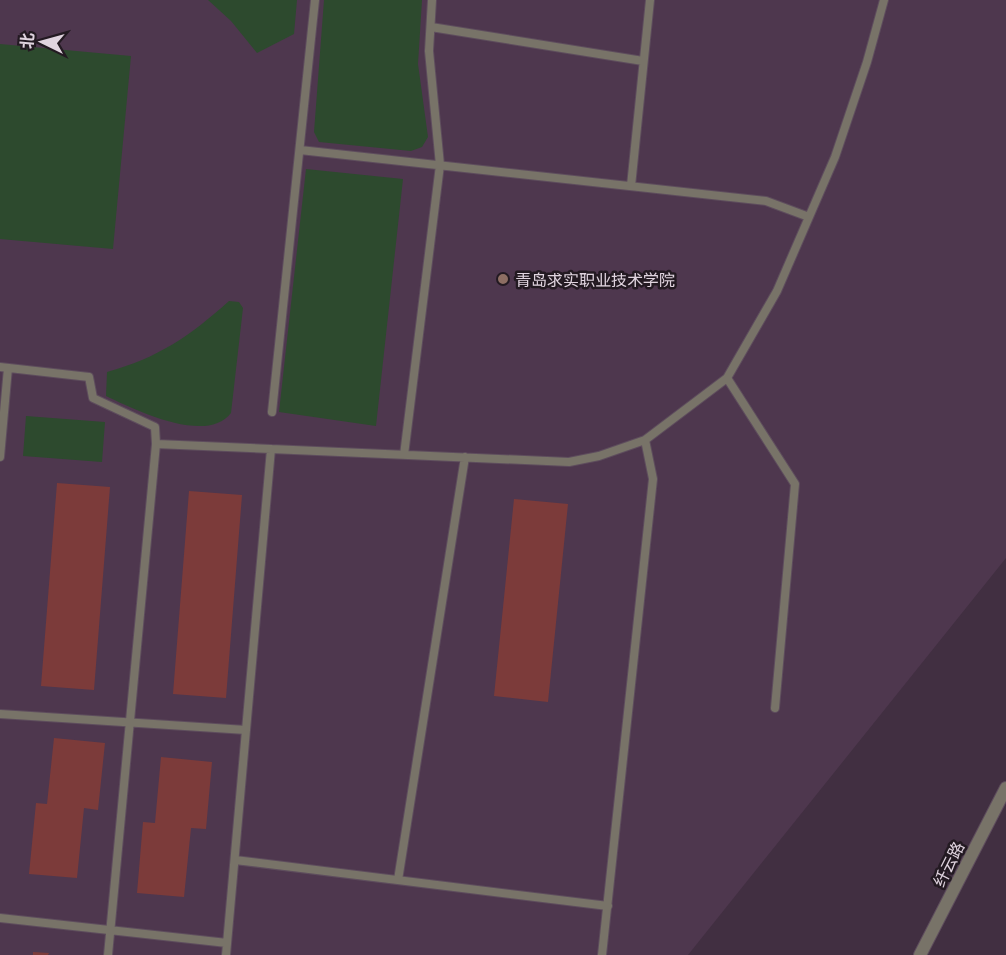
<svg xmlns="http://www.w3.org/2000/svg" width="1006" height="955" viewBox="0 0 1006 955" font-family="Commissioner,'Noto Sans SC',sans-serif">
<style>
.built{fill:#4e374e}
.green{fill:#2d4a2e}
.building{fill:#7c3b3a}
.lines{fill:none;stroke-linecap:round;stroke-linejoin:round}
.service-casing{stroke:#5e4d5d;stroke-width:10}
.minor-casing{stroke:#5e4d5d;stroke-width:14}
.service{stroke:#787368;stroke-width:8}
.minor{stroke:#787368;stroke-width:12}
.education-dot{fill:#8d6e63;stroke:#231a22;stroke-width:2}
.labels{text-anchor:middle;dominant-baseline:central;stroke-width:5;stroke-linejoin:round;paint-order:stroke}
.poi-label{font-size:16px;fill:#e0d4df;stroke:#231a22;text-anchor:start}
.street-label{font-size:16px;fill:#e0d4df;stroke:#231a22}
</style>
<rect width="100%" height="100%" fill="#412f41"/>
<path class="built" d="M0,0H1006V558L688,955H0Z"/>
<path class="green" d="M208,0H297L294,34L257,53L231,21Z
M324,0H422L418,64L428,137L422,147L411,151L319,142L314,132Z
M0,44L131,56L113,249L0,239Z
M306,169L403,179L376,426L279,412Z
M229,301L239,302L243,308L231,413C207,445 135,410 106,396L107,372C158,358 190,336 229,301Z
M26,416L105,422L102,462L23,456Z"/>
<path class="building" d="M57,483L110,487L94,690L41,686Z
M189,491L242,495L226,698L173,694Z
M514,499L568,504L548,702L494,696Z
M54,738L105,743L98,810L84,808L77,878L29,874L36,803L47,804Z
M161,757L212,762L206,829L191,828L184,897L137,893L143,822L155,823Z
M33,952L49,953L48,955H33Z"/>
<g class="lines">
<g class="service-casing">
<path id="service" d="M431,27L643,61
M300,150L766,201L809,217
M631,186L650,0
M0,367L89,377L93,398L155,427L156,444L108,955
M727,378L795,484L775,708
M272,412L315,0
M156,444L569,462L599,456L645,440L727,378L777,291L835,157L867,62L884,0
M404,455L440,165L429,51L432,0
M0,457L8,368
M0,714L246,730
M235,860L608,906
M398,880L465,457
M0,918L227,943
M226,955L271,449
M602,955L653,479L645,440"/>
</g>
<g class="minor-casing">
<path id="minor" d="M920,955L1006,788"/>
</g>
<use href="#service" class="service"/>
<use href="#minor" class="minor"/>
</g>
<circle class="education-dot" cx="503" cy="279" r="6"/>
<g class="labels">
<g class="poi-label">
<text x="515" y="279">青岛求实职业技术学院</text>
</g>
<g class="street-label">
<text transform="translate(948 864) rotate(-63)">纤云路</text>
</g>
</g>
<g transform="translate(42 42) rotate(275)" stroke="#231a22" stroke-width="4.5" paint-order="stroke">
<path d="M0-4.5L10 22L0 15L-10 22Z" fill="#e0d4df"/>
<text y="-9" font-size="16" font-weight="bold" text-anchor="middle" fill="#e0d4df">北</text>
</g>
</svg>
